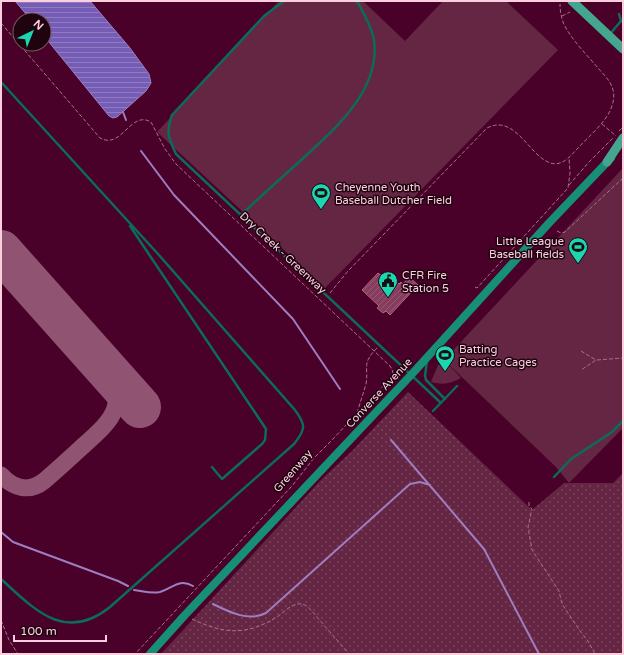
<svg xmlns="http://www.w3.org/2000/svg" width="624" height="655" viewBox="0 0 624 655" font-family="'Varela Round',sans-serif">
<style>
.grass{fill:url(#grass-dots)}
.pitch{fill:#652643}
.water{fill:url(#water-rules);stroke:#9e7ec1}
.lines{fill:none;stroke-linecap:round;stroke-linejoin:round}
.stream{stroke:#9e7ec1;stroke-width:2}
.taxiway{stroke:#905472;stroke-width:17}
.runway{stroke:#905472;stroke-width:42}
.building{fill:url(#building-hatch);stroke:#b36485}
.path{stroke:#a9708b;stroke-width:1;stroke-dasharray:4 2;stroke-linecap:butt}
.service{stroke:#0a6c59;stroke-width:2.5}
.secondary{stroke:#168f76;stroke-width:8}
.primary{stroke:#44a68e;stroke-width:9}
.labels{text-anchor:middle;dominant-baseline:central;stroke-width:3;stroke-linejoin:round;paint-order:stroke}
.poi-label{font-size:11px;fill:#fccfdf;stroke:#1f0410;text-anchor:start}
.street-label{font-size:11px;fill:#fccfdf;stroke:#1f0410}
</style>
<defs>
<pattern id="grass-dots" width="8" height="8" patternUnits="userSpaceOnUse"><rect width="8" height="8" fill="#652643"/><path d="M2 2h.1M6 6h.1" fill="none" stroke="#7c445e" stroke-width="1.8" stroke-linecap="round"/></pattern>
<pattern id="water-rules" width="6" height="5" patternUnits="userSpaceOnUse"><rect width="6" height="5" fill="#755cb4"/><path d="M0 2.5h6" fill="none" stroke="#907ac1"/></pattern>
<pattern id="building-hatch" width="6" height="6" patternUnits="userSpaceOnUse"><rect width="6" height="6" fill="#863c5d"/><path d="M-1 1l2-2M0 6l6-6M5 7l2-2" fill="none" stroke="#985774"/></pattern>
</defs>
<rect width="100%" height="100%" fill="#490129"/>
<path class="grass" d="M408,392L532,510L564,483H613L623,473V654H161L321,480L352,451Z"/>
<path class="pitch" d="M279,1H363L405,41L443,1H506L558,50L325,288L157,132Z
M623,168V428L569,483L556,467L444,360Z
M448,364L461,378C450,384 443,385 431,382L438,365Z"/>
<path class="water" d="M15,1H90L130,48L149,74L151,83L146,91L117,117L113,118L109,116L44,36V20H31Z"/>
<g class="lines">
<path class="stream" d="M123,112L126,120
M141,151L174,195L293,319L336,383L340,389
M391,440L484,549L539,654
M1,532L13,542L118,581L128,586
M134,590C143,591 151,594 160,592C173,588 179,578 193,586
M213,604C229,612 249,622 266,613L410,484L420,482L430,485"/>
<path class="taxiway" d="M1,475C13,488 29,493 44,481C57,470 70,458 83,446C116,417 129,403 101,363"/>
<path class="runway" d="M1,251L140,407"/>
</g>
<path class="building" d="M378,273L382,276L379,279L387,286L394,279L399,284L401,282L403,284L409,277L418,285L390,315L386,311L383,313L377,308L379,306L362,290Z"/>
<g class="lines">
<path class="path" d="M562,16L570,12
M1,23L100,138C122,150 130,110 151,122L165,149L176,164L390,366C397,376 390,381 382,387L331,441L314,458L292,486L135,654
M602,124L616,136
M619,131L623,127
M569,185L589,162L613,138
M557,231L561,233L565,232L623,178
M475,287L477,288L568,188L570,173L569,158
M330,293L348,271L487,128C519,111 534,171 560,163C567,161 573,153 578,148C589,136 603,125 610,111C613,104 615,97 613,90C611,81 604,75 598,68C587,55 569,37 563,22C561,16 560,10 560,4
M581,351L596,360L581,370
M597,360L623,358
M357,413C360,403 363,394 366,384C369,367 361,364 377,348
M529,502V506L532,509L528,527L532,550L559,591L562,604L580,631L588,641L595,654
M192,619C224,634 246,636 277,617C283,613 290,605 298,604C303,603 307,606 311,610L349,654
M1,620L9,640L18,654"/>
<path class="service" d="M284,1L264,16L172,115C166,133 168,137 176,154L441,403
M619,14L621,21
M610,34L621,21L623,22
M1,82L158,254L295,410C306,425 306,429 294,444L110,607C65,643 35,610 1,579
M241,215C260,197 280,179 299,162C332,131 381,92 374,40C372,27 364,15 359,4L356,1
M130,226L266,429L265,440L262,444L222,479L212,467
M427,361L425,376L426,380L445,399
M433,411L457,386
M554,477L571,459L612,432L623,421"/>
<path class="secondary" d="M150,654L184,616L412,374L549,223L611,158"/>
<path class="primary" d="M572,1L623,49
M607,162L623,138"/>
</g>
<defs>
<g id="stadium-pin" transform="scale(1)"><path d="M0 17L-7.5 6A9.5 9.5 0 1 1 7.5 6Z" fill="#1cd5b1" stroke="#1f0410"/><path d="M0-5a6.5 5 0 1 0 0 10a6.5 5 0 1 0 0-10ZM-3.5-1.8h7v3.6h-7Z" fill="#111"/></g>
<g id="civic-pin" transform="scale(1)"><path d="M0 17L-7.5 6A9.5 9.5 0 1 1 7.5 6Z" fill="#1cd5b1" stroke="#1f0410"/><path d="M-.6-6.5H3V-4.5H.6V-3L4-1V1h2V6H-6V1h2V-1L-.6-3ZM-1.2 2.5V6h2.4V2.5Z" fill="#111"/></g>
</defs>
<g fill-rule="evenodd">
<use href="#stadium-pin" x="321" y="193"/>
<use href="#stadium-pin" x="578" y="247"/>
<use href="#civic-pin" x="388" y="281"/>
<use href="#stadium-pin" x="445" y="355"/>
</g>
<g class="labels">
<g class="poi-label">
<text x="335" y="187">Cheyenne Youth<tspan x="335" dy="13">Baseball Dutcher Field</tspan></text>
<text x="564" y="241" text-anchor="end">Little League<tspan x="564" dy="13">Baseball fields</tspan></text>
<text x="402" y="275">CFR Fire<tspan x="402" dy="13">Station 5</tspan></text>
<text x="459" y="349">Batting<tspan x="459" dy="13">Practice Cages</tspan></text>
</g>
<g class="street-label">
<text transform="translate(283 253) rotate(43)">Dry Creek - Greenway</text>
<text transform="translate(379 393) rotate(-47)">Converse Avenue</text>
<text transform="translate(293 471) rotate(-49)">Greenway</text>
</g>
</g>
<rect width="624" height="655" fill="none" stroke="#fccfdf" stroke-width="4"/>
<g transform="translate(32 32) rotate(43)"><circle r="19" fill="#1f0410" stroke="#775563"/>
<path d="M0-3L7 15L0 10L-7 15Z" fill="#1cd5b1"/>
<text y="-6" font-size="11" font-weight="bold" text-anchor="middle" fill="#fccfdf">N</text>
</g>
<path d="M14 635v6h92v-6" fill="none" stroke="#fccfdf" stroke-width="2"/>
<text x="20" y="635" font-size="12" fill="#fccfdf" stroke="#1f0410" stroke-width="3" paint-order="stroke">100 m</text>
</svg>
